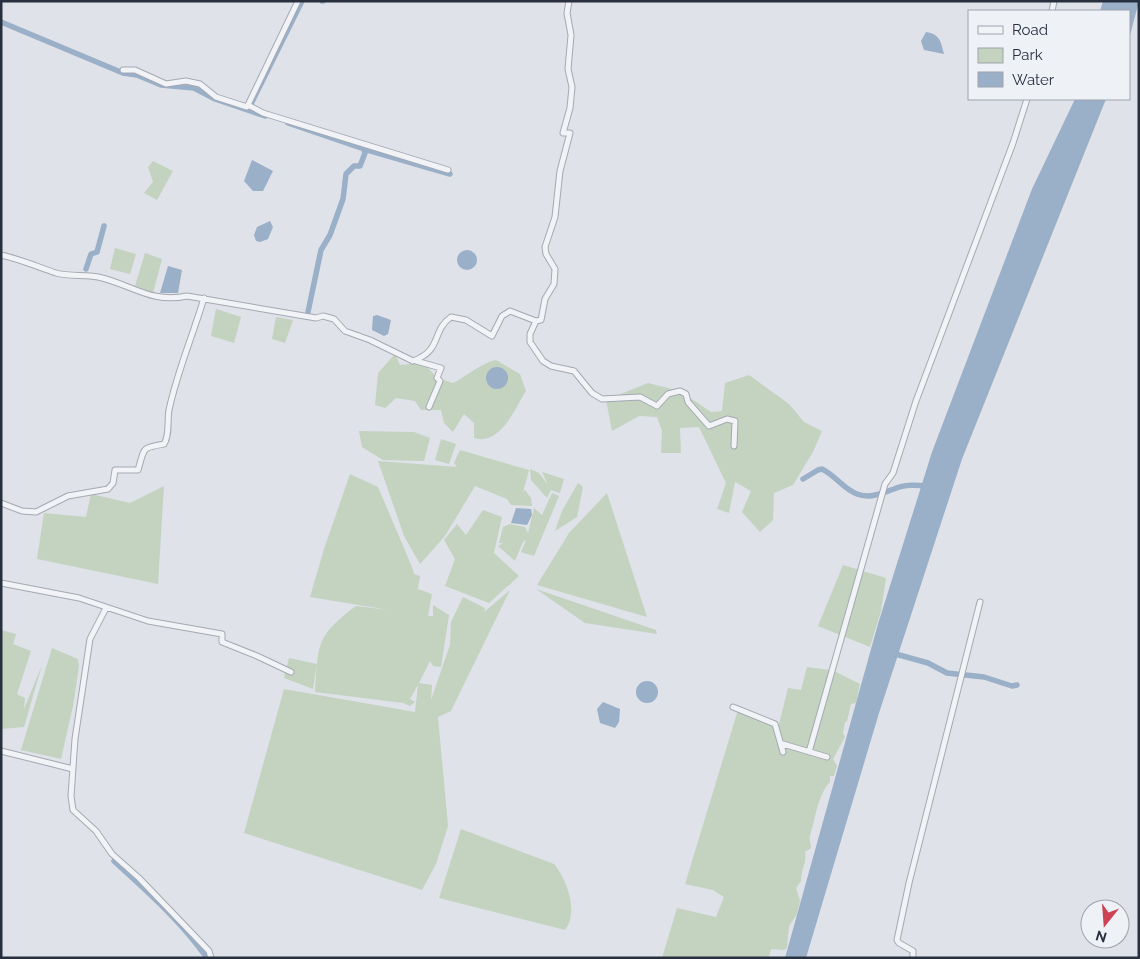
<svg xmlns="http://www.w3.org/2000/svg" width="1140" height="959" viewBox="0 0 1140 959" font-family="Raleway,sans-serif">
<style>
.green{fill:#c4d2c0}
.water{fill:#9aafc8}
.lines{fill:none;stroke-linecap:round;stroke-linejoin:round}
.canal{stroke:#9aafc8;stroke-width:5.5}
.minor-casing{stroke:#a4a9b2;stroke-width:7}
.minor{stroke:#f1f3f6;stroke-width:5}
</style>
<rect width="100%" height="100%" fill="#dfe2e8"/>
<path class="green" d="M153,161L173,171L157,200L144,193L153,182L148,167Z
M115,248L136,254L130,274L110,269Z
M145,253L162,259L153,293L135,286Z
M216,309L241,317L234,343L211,336Z
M276,317L293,320L285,343L272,339Z
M395,354L400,365L424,363L437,378L453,383C469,375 479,364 496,360L520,374L526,391C514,410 500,446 474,438V423L464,414L453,432L444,423L441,410H421L415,401L396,398L385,408L375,405L378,373Z
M749,375L789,404L804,422L822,431L813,452L793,485L774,493L773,520L760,532L742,512L751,491L735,482L729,513L717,509L726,483L699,427L680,428L681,453H661L662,431L657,417L639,416L612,431L606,400L648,383L680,391L711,412L722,411L725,383Z
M359,431L414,432L430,438L424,461L383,460L362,447Z
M441,439L456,444L449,464L435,460Z
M460,450L529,470L523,492L525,490L531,498L532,506L511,505L507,499L475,486L445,536L420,564L404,536L378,461L457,467L454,463Z
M530,469L539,473L548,485L542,472L564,479L560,493L551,490L547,498L531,480Z
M350,474L378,487L412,567L414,574L420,576L417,594L418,589L432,594L428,616H433V605L449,615L441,667L433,666L430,661L419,683L432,685L431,700L450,645L451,622L463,597L485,608L484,612L510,590L451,711L438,717L448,826L436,864L422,890L244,833L284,689L415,712L418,685L410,699L415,702L410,706L403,703L315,692C319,643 315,637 356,606L389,610L310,597L324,549Z
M578,483L583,487L577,517L555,531L562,511Z
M164,486L158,584L37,559L44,513L86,517L91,494L130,503Z
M552,493L559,496L534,556L521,552L526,540L523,542L515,561L498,546L503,543H499L503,527L510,524L525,527L528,533L534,508L542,515Z
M607,493L647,617L537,585L569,533Z
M483,510L502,517L494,553L519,576L489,603L445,586L455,559L444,540L457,524L466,535Z
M843,565L886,578L881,611L870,647L818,626Z
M536,589L656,630L657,634L585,623Z
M1,630L16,634L13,644L31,651L17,694L25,698L24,709L42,665L24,727L1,729Z
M52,648L78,659L79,666L73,706L61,759L21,750Z
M289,658L317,664L313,689L284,678Z
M807,667L830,670L809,751L784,743L777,726L779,724L788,688L801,690Z
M834,671L860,684L856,703L851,704L847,721L845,722L843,733L845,737L833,759L837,766L834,776H830V782C818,794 815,820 810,836C809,839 811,845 811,848L805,852C807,862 801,870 801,881L796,888L800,901L797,914L789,926L787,948L784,950L771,949L769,958H662L677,908L716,917L724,897L713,890L685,884L738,710L775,725L784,745L833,759L811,751Z
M461,829L554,864C567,879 579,913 565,930L439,898Z"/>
<path class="water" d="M1103,1H1139L1129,39V11H1100Z
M926,32C940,34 941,42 944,54L924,50L921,41Z
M1075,99H1106L962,459L879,713L806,958H785L878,624L932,452L1032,189Z
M252,160L273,171L263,191H253L244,181Z
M270,221L273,227L268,239L260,242L256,241L254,235L257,227Z
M457 260a10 10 0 1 1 20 0a10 10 0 1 1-20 0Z
M168,266L182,270L178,293H160Z
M377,315L391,320L388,334L384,336L372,330L373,316Z
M486 378a11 11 0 1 1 22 0a11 11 0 1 1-22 0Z
M516,508L531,509L532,515L527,525L511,523Z
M636 692a11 11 0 1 1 22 0a11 11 0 1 1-22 0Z
M603,702L620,709L619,722L615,728L600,723L597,709Z"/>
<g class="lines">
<path class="canal" d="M322,1H323
M1,22L123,73L137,75L161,85L194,88L215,99L265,116
M249,108L302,1
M288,123L364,149L365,153L360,166H354L346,174L343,199L330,235L321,250L308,312
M364,149L450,174
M86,269L91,254L97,252L104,226
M803,479L818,470L822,469C835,475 843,489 857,494C870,499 882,493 894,489C905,484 917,485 928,486
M892,653L928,663L947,673L984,677L1012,686L1017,685
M114,861C147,891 181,921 207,958"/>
<g class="minor-casing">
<path id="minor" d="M569,1L567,13L571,35L568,69L572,87L570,108L563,133H570L560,171L555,217L545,247L546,254L555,269L554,284L545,299L541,320L536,321L530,334V342L543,361L551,366L574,371L592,393L602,399L640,397L657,406L668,394L680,391L686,394L688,402L709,426L727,419L735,421L734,446
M1052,11L1054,1
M123,70H135L166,84L186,81L200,84L216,97L247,107L298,1
M248,105L263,113L448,170
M1,255C20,259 38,267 56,273C70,277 85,274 98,277C131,284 151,304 187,296L316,318L323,316L334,319L345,331L370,340L413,361C443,350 431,331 451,317L466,320L492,336L502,316L510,311L536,321
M416,361L441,368L437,378L440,381L429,407
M1,503L22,511L36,512L68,496L108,489L113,483L115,470H138C145,447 141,448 164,444C170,435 167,420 169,410C177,372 193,335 204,298
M1,583L79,598L148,621L222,634V642L257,656L291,672
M106,608L90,639L75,739L71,796L73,810L96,831L112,854L139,878L209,951L211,958
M733,707L775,724L783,752
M783,744L827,757
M1,751L73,769
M809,752L885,484L893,473L916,401L1013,143L1027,99
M913,958V951L899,943L897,940L909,883L980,602"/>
</g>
<use href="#minor" class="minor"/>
</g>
<rect width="1140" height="959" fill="none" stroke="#28303f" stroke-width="5"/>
<rect x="968" y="10" width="162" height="90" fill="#eef1f6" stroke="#9fa4ad"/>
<rect x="978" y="26" width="25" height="8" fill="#f1f3f6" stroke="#9fa4ad"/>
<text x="1012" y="35" font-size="15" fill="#28303f">Road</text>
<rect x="978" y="48" width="25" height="15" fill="#c4d2c0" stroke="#9fa4ad"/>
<text x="1012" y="60" font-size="15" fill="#28303f">Park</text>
<rect x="978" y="72" width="25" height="15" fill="#9aafc8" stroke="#9fa4ad"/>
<text x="1012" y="85" font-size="15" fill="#28303f">Water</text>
<g transform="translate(1105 924) rotate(197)"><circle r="24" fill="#eef1f6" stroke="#9fa4ad"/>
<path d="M0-4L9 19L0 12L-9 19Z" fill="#cd4354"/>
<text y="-8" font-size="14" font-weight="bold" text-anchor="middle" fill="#28303f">N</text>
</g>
</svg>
